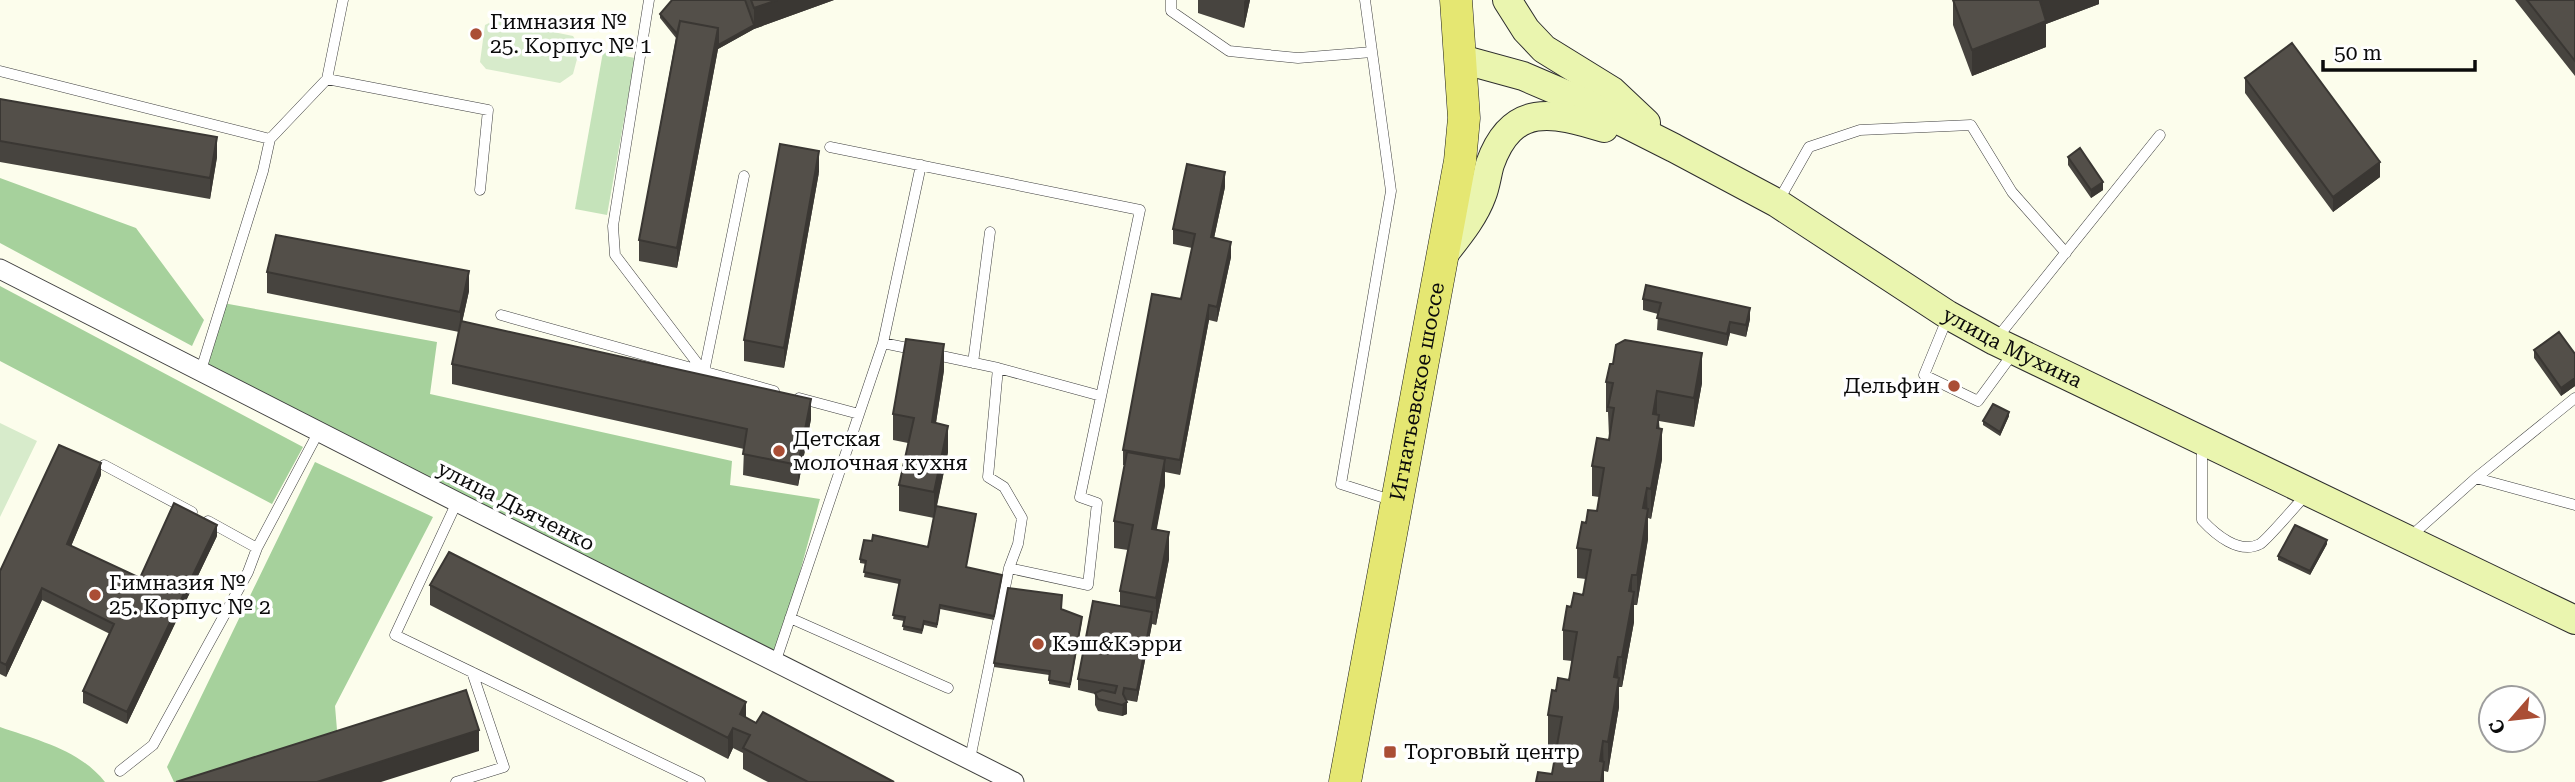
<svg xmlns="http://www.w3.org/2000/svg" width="2575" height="782" viewBox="0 0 2575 782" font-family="'Roboto Serif',serif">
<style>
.green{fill:#c5e3ba}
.forest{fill:#a6d19c}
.pitch{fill:#d7ebcb}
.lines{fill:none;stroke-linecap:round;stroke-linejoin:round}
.lane-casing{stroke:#3e3e3e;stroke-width:11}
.street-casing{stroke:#3e3e3e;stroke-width:21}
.secondary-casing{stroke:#2d2d2d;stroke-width:30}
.primary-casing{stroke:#1c1c1c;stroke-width:33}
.lane{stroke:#fff;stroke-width:10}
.street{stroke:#fff;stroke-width:19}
.secondary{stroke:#eaf5af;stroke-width:28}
.primary{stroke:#e5e772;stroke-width:32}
.wall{fill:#47443f}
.shaded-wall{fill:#3a3733}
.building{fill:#534f49;stroke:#3a3733;stroke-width:2}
.poi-dot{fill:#aa4e35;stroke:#fff;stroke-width:2.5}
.labels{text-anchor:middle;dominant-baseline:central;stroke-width:7;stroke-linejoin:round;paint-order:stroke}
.poi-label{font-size:21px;fill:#0b0b0b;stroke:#fff;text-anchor:start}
.street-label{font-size:21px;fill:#0b0b0b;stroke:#fff}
</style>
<rect width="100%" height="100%" fill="#fcfdec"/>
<path class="green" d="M603,52L635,58L607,215L575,209Z"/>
<path class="forest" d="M0,178L136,228L204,320L192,346L0,243Z
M0,286L303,447L272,504L0,361Z
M223,303L437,342L430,394L732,461L730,485L820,499L775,663L201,370Z
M315,462L433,517L335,706L338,742L216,782H174L167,767Z
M0,727C37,740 80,750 105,782H0Z"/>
<path class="pitch" d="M495,20L573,36L580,48L573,74L560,83L486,69L480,62L485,25Z
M0,423L37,441L0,517Z"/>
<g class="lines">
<g class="lane-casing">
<path id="lane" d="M649,0L613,226L615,255L704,372
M1171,0V11L1229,51L1298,58L1372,52
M1365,0L1391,191L1341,484L1394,501
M0,71L270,139
M327,79L488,110L480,190
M830,147L1140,210L1080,497L1097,503L1088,585L1009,568
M1779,200L1809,147L1860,130L1971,125L2012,192L2066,253
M501,315L774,391
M1947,319L1924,375L1978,401L2014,352
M1997,338L2160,135
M883,343L921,165
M932,354L998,368L1101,396
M973,363L990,232
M201,370L263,171L270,139L327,79L343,0
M704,372L744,176
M799,398L859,414
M2202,445V520C2215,534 2239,555 2260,544C2268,539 2297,504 2306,495
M104,465L192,512
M2476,478L2575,505
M457,502L395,635L700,782
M208,521L257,548
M2411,536L2476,478L2575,398
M790,618L948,688
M775,663L883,343L917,350
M970,759L1009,568L1018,544L1022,518L1004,487L988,477L998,368
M120,771L153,745L248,572L257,548L319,431
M456,782L504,767L472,672"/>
</g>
<g class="street-casing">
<path id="street" d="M0,269L457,502L1014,782"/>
</g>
<g class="secondary-casing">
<g id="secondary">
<path d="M1507,0L1526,30L1544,49L1612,91L1646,123"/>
<path id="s1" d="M1461,59L1523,76L1579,100L1674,148L1777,203L1948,315L1995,341L2575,620"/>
<path d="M1444,254C1458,236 1474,217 1482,195C1486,185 1487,174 1490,164C1512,102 1553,112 1604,128"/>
</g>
</g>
<g class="primary-casing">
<g id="primary">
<path id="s2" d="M1345,782L1460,161L1464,118L1456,0"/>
</g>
</g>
<use href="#lane" class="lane"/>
<use href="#street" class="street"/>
<use href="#secondary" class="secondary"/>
<use href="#primary" class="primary"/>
</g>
<path class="wall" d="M672,0H834L754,29L718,49L677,268L639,261V240L676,38L660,18V14Z
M1198,0H1250L1244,28L1198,13Z
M1953,0H2099V4L2046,24V47L1972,76L1953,25Z
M2515,0H2575V76Z
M2245,78L2380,177L2333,212L2245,93Z
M0,99L217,157L210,199L0,162Z
M2068,157L2103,190L2091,198L2068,165Z
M819,172L784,368L744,361V340Z
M1225,187L1214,238L1231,257L1217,322L1209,320L1180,475L1165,472V485L1156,530L1169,559L1156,625L1152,624L1137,702L1126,700L1127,714L1122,716L1098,711L1095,705V694L1078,690V679L1120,606V591L1128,550L1114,548V521L1125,465H1123V450L1181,299L1192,248L1173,244V229Z
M267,272L469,291L462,322L811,419L798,486L743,475L744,449L452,384V364L459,332L267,293Z
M1643,299L1750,319L1746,337L1730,333L1727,346L1657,330L1658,314L1643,310Z
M2534,350L2575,354V386L2561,396L2534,358Z
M944,370L936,423L948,452L937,506L976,518L966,567L1002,579L994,620L940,609L937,628L924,625L922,634L903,630L904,621L893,619L899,584L864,577L866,564L860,563V559L872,541L928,547L934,518L899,511V485L908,443L893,440V414Z
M1606,382L1702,383L1694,427L1659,421L1662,459L1651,519L1648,518V539L1637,605H1634V622L1622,687H1619V707L1608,772L1604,771V782L1557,746L1548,745V715L1556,691L1569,680L1572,661L1563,660V630L1571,607L1583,595L1586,579L1577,578V548L1586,523L1597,511L1599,497L1592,496V466L1609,440V437L1608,412H1606Z
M2009,416L2000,436L1983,425V421Z
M101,475L71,546L140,578L217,536L127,724L83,703V691L110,634L42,600L6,677L0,674V571Z
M2327,544L2310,575L2278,560V556Z
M430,585L746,718L894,782H768L743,769V753L733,748L728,759L430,605Z
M1061,610L1082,621L1070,688L1049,684V675L994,667V663Z"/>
<path class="shaded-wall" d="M777,0H834L754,29L718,49L677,268V248L718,28L754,25V8Z
M1245,0H1250L1244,28V2Z
M2041,0H2099V4L2046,24V47L1972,76V50Z
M217,137V157L210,199V178Z
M819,151V172L784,368V348Z
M2380,162V177L2333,212V197Z
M1225,172V187L1211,252V237Z
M2103,182V190L2091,198V190Z
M1231,242V257L1217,322V307Z
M469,271V291L460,332V312Z
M1209,305V320L1180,475V460Z
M1750,308V319L1746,337V325Z
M1730,322V333L1727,346V334Z
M944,344V370L932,448V422Z
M1702,353V383L1694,427V398Z
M2575,378V386L2561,396V388Z
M1657,391V421L1653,414Z
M811,399V419L798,486V465Z
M2009,412V416L2000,436V432Z
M1659,415V443L1662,429V459L1651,519V489Z
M948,426V452L934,518V492Z
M1165,459V485L1152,555V529Z
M101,463V475L67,556V544Z
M1647,488L1648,539L1637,605V575L1643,508Z
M217,525V536L127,724V712Z
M1169,532V559L1156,625V598Z
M2327,540V544L2310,575V571Z
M1632,575V601L1634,592V622L1622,687V657L1629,591Z
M42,588V600L6,677V665Z
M1152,612V624L1137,702V690Z
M1618,657L1619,707L1608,772V742L1614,677Z
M1124,688V700L1127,702V714L1122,716Z
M746,702V723L740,714Z
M733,728V748L728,759V738Z
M479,730V751L381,782H317Z
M1603,741L1604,782H1600V761Z"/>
<path class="building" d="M672,0H745L754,25L718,45V28L680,21L677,34L660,14Z
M751,0H777L754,8Z
M1953,0H2041L2040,1L2046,21L1972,50Z
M2527,0H2575V61Z
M680,21L718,28L677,248L639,240Z
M2292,43L2380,162L2333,197L2245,78Z
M0,99L217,137L210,178L0,141Z
M780,144L819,151L784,348L744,340Z
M2080,148L2103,182L2091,190L2068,157Z
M1187,164L1225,172L1211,237L1231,242L1217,307L1209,305L1180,460L1123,450L1152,294L1181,299L1195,234L1173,229Z
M276,235L469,271L460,312L267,272Z
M1646,285L1750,308L1746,325L1730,322L1727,334L1657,318L1661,303L1643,299Z
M461,321L811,399L798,465L743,454L747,429L452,364Z
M2559,332L2575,354V378L2561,388L2534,350Z
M906,339L944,344L932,422L948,426L934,492L899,485L914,418L893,414Z
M1625,340L1702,353L1694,398L1657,391L1653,414L1659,415L1657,428L1662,429L1651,489L1647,488L1643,508L1648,509L1637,575H1632L1629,591L1634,592L1622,657H1618L1614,677L1619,678L1608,742L1603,741L1600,761L1604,762L1601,782H1536L1538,772L1552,774L1562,717L1548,715L1552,690L1556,691L1558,678L1569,680L1577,632L1563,630L1567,606L1571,607L1574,593L1583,595L1591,550L1577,548L1582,522L1586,523L1588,510L1597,511L1604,468L1592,466L1597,438L1609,440L1614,408L1608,407L1613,383L1606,382L1610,364H1613L1616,345Z
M1993,404L2009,412L2000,432L1983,421Z
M59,445L101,463L67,544L140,578L174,503L217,525L127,712L83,691L114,624L42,588L6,665L0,662V571Z
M1127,452L1165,459L1152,529L1169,532L1156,598L1120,591L1133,525L1114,521Z
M936,506L976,514L966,567L1002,575L994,616L940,605L937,624L924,621L922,630L903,626L905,617L893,615L900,580L864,572L866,561L860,559L864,540L872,541L873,535L928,547Z
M2295,525L2327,540L2310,571L2278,556Z
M449,552L746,702L740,714L756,723L763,712L894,782H808L743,748L750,735L733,728L728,738L430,585Z
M1008,588L1062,595L1061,609L1082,617L1070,684L1049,680L1050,671L994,663Z
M1093,601L1152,612L1137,690L1124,688L1123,694L1127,702L1122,705L1098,699L1095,693L1102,690L1115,693L1117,686L1078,679Z
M466,690L479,730L317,782H176Z"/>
<g class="poi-dot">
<circle cx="476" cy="34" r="7"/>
<circle cx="1954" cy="386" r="7"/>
<circle cx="779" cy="451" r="7"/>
<circle cx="95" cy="595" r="7"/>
<circle cx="1038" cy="644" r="7"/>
<rect x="1383" y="745" width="14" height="14" rx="3.5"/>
</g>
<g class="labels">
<g class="poi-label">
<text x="490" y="22">Гимназия №<tspan x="490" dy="24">25. Корпус № 1</tspan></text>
<text x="1940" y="386" text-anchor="end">Дельфин</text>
<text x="793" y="439">Детская<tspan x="793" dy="24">молочная кухня</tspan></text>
<text x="109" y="583">Гимназия №<tspan x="109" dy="24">25. Корпус № 2</tspan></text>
<text x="1052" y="644">Кэш&amp;Кэрри</text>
<text x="1404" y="752">Торговый центр</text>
</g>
<g class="street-label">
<text stroke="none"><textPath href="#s1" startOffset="625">улица Мухина</textPath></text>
<text stroke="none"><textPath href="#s2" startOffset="397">Игнатьевское шоссе</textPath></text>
<text transform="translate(516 506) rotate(27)">улица Дьяченко</text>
</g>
</g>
<g transform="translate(2512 719) rotate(242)"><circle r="33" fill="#ffffff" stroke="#9d9d9d" stroke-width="2"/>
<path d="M0-5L12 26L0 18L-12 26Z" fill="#aa4e35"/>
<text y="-10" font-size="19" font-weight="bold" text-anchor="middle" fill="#0b0b0b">С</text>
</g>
<path d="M2323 60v10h152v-10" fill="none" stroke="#0b0b0b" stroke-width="3.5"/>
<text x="2334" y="60" font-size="21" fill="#0b0b0b" stroke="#ffffff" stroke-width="5" paint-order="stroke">50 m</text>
</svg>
